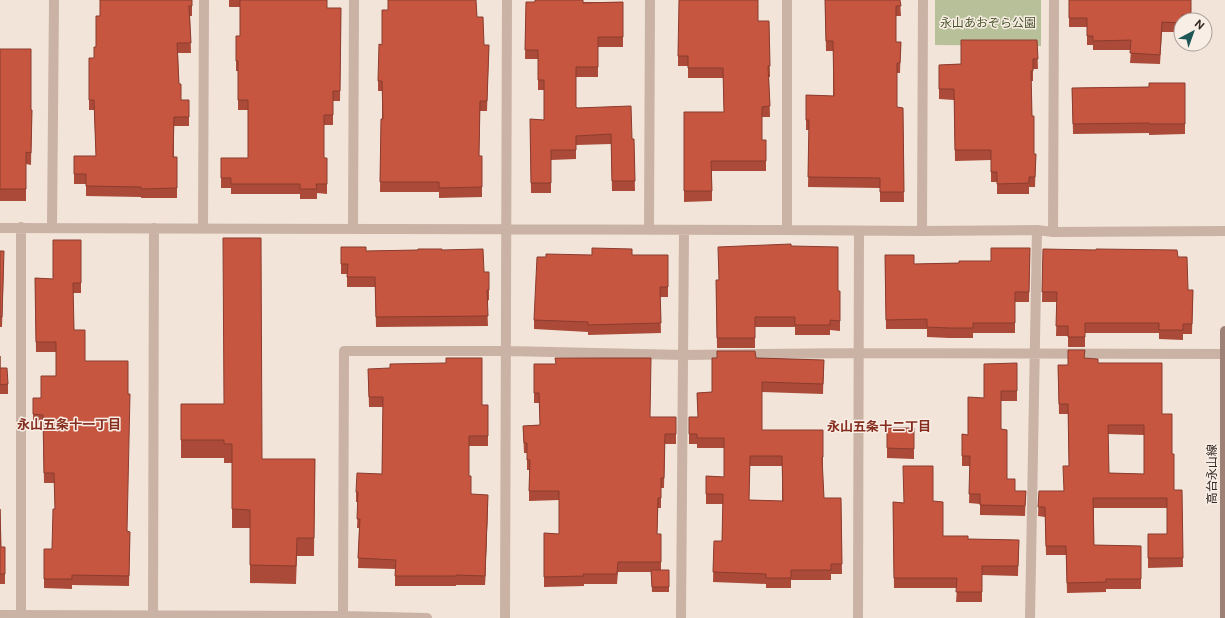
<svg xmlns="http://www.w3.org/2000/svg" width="1225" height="618" viewBox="0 0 1225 618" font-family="'Public Sans','Noto Sans JP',sans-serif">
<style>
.green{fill:#b7c099}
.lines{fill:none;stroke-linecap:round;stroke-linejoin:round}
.street{stroke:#cab2a5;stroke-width:10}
.secondary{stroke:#9d8176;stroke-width:10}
.wall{fill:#ab4a38;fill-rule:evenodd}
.shaded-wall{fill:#8b3c2e}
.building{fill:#c75641;stroke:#8b3c2e;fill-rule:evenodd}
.labels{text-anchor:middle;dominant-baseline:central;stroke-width:3;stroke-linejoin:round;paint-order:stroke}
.park-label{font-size:12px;fill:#48542a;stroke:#f9eee5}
.street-label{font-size:12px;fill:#352a26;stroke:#f9eee5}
.neighbourhood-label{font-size:13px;font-weight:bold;fill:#852e1f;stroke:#f9eee5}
</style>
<rect width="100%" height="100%" fill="#f2e4d9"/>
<path class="green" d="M935,0H1041V46L935,45Z"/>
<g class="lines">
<path class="street" d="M52,227L54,0
M0,228L787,230L922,231L1037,230L1053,232L1225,231
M203,228L204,0
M353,229L354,0
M649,230L650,0
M787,230V0
M922,231L923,0
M1053,232L1054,0
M0,615L343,616L427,618
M21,615V227
M343,616L344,351H507L684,355L859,353L1225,354
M153,618L154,228
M505,618C506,412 506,206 507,0
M681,618L684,230
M858,618L859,231
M1030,618L1037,230"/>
<path class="secondary" d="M1225,618V331"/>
</g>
<path class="wall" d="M192,0V16H190L191,53H178L179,84L181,100H189V126H174V157H177V198H141V197L86,196V184H74V156H96L94,110H89V58H94L96,47L100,16Z
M229,0H327V8H341L340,101H333V125H324V158H327V194L317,193V199H300V194H231V188H221V158H248V110H238V71H236V36H240V7H229Z
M825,0H900L901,16H896V42H901L900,73H897V107L903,108L904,202H880V188L808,187L809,130H806V95L833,96V51H826Z
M1069,0H1191V20H1181V32H1162L1160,64L1130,63L1131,50H1093V45H1087V27H1069Z
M526,2H623V47H598V77H576V107L632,139H634L635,191H612L611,144L576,145V159L551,160V193H531L530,119L544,120V90H538V59H525Z
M477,17L484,45H489L487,111H480L479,156H482V197L439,198V192H380L381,119H382V91H378V81L382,45Z
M758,21H769L770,77H769L770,117H762V140H766V171H712V201L684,202V112H724L723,78H688V66H678V42Z
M1037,40L1038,69H1033V81H1031L1032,116L1034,154H1036L1035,187H1029V194H997V182H991V160L955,161L954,100L939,99V65L961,64Z
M0,49L31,110H32L31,165L26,164V201H0Z
M1185,83V134L1149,135V133L1073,134L1072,88L1149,87Z
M81,240V293H73L74,330L85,361L127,531L130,532L129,586L72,585V589L44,588V549H52L55,509L54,483H44L43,425L33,424V398H41L56,376V352H36L35,278L53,279Z
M791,246L838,291H840V331L830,330V335H795V327H755V348H717L716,280H719Z
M341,247L366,251L442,250L484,272H489V300L487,301L488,326L376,327L375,287H347V274H341Z
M1030,248L1029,302H1015V333H973V338H949L927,337V329H886L885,255L914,264L959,263L991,261Z
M1043,249L1178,257L1188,290H1193L1192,334H1183V340L1159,339V333H1085V347H1068V336H1056L1057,302H1042Z
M0,251L4,261L2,327H0Z
M592,255H668V297H660L661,333L588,335V332L534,329V320Z
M0,356V368L8,384V394H0Z
M756,358L824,360L823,394L762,392V430H823V467H822L824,498H841L842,574H831V580H791V588H766V584L713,582L714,541H722L723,504H706V476L724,477V448H697V444H689V417H698L697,393L712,392ZM750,466H782V501L749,500Z
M1085,358L1098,363L1162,414L1172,454L1174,490H1182L1183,567L1148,568V534H1167V508H1094V545L1141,546V589H1106V592L1067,593L1066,555H1046L1045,517L1038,516L1039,491H1064L1069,466L1068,414H1059L1058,365H1068ZM1108,434L1144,435V474L1109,473Z
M1017,363V401H1001V429L1007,479L1015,491H1026L1025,516L980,515V504L969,503L970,466H962V434L968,435L984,398Z
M368,369L482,405H488V446H469V476L471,494L488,504L485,585H456V586H395V569L358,568L359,528H357L358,502H356V492L382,474L383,407H369Z
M534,374L650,417H676V444H665L664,488H661V508H658L657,534H661V570H669V592H652L651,572H618L617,584H584V586L544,587V533L559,534V500L529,501V470H527V453H524L523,426L540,425L539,403H534Z
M181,404L262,459H315L314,556H297L296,584L250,583V528H232V463H224V458H181Z
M887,428H914V459L887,458Z
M933,501L943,536L968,539L1019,540L1018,576L982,575V602H956L957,588H894L893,502L904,503Z
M0,509L1,547H5V584H0Z"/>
<path class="shaded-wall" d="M488,495V504L485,585V576Z"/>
<path class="building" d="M100,0H192V6H189L191,43H177L179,84H181V100H189V117H174L173,157H177V188L141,189V187L86,186V174H74V156H96L94,100H89V58H94V47H96V16H100Z
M240,0H327V8H341L340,91H333V115H324V158H327V184H316L317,189H300V184H231V178H221V158H248V100H238V61H236V36H240Z
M388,0H476L477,17H483L484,45H489L487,101H480L479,156H482V187L439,188V182H380L381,119H383L382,81H378L379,44L382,45V10H388Z
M535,0H583V3L623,2V37H598V67H576V107L577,108L631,106L632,139H634L635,181H612L611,134L576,136V150H551V183H531L530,119L544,120V80H538V50H525L526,2H535Z
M679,0H758V21H769L770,66H768L770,106L762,107V140H766V161H711L712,191H684V112H724L723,68H688V56H678Z
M825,0H900L901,6H896V42H901L900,63H897V107L903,108L904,192H880V178L808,177L809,120H806V95L834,96L833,41H826Z
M1069,0H1191V15H1182V20H1181V23L1162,22L1160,55L1130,53L1131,40L1093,41V36H1087V18H1069Z
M961,40H1037L1038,59H1033V71H1031L1032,116H1034V154H1036L1035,177H1029V183L997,184V172H991V150H955L954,89H939V65L961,64Z
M0,49H31V110H32L31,153L26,152V189H0Z
M1149,83H1185V124H1149V123L1073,124L1072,88L1149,87Z
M223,238H261L262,459H315L314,538H297L296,566L250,565V510L232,509V444H224V440H181V404H224Z
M53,240H81V283H73L74,330H85V361H128V394H130L127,531L130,532L129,576L72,575V579H44V549H52L53,509H55L54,473H44L43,415L33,414V398H41V376H56V342H36L35,278L53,279Z
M791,244V246L838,247V291H840V321L830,320V325H795V317H755V338H717L716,280H719L718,247Z
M341,247H366V251L418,250V249H442V250L483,249L484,272H489V290H487L488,316L376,317L375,277H347L348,264H341Z
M592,248L632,249V255H668V287H660L661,323L588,325V322L534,320L537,257H546V254L592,255Z
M991,248H1030L1029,292H1015V323H973V328H949L927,327V319L886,320L885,255H914V264L959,263V261H991Z
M1043,249L1096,250V249L1177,250L1178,257H1187L1188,290H1193L1192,324H1183V330H1159V323H1085V337H1068V326H1056L1057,292H1042Z
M0,251H4L2,317H0Z
M1068,350H1085L1084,358L1098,359V363H1162V414H1172V454H1174V490H1182L1183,558H1148V534H1167V498H1093L1094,545L1141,546V579H1106V582L1067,583L1066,546H1046L1045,507H1038L1039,491H1064L1063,466H1069L1068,404H1059L1058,365H1068ZM1108,425H1144V474L1109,473Z
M717,351H755L756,358L824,360L823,384L762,382V430H823V457H822L824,498H841L842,564H831V570H791V578H766V574L713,572L714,541H722L723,494H706V476L724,477V438H697V434H689V417H698L697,393L712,392V358H717ZM750,456H782L783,501L749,500Z
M0,356V368H7L8,384L0,385Z
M446,358H482V405H488V436H469V476H471V494L488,495L485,576L456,575V576H395L396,560L358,558L360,519H357L358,492H356L357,473L382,474L383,397H369L368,369L390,368V364L446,363Z
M555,358H651L650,417H676V434H665L664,478H661V498H658L657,534H661V562H618L617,574H583L584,576L544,577V533L559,534V491H529L530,460H527V443H524L523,426L540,425L539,393H534V364H556Z
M1017,363V391H1001V429L1007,430V479H1015V491H1026L1025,506L980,505V494H969L970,456H962V434L968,435V397L984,398V364Z
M887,428H914V449L887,448Z
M903,466H933V501L943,502V536H968V539L1019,540L1018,566H982V592H956L957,578H894L893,502L904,503Z
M0,509L1,547H5V574H0Z
M651,570H669V587H652Z"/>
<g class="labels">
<g class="park-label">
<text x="988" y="23">永山あおぞら公園</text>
</g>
<g class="street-label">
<text transform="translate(1212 474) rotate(-90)">高台永山線</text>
</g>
<g class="neighbourhood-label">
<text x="69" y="424">永山五条十一丁目</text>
<text x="879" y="426">永山五条十二丁目</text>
</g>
</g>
<g transform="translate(1193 32) rotate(41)"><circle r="19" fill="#f9eee5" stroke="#aba099"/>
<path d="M0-3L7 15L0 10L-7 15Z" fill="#1c5756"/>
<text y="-6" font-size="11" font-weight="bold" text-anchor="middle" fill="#352a26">N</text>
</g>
</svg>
